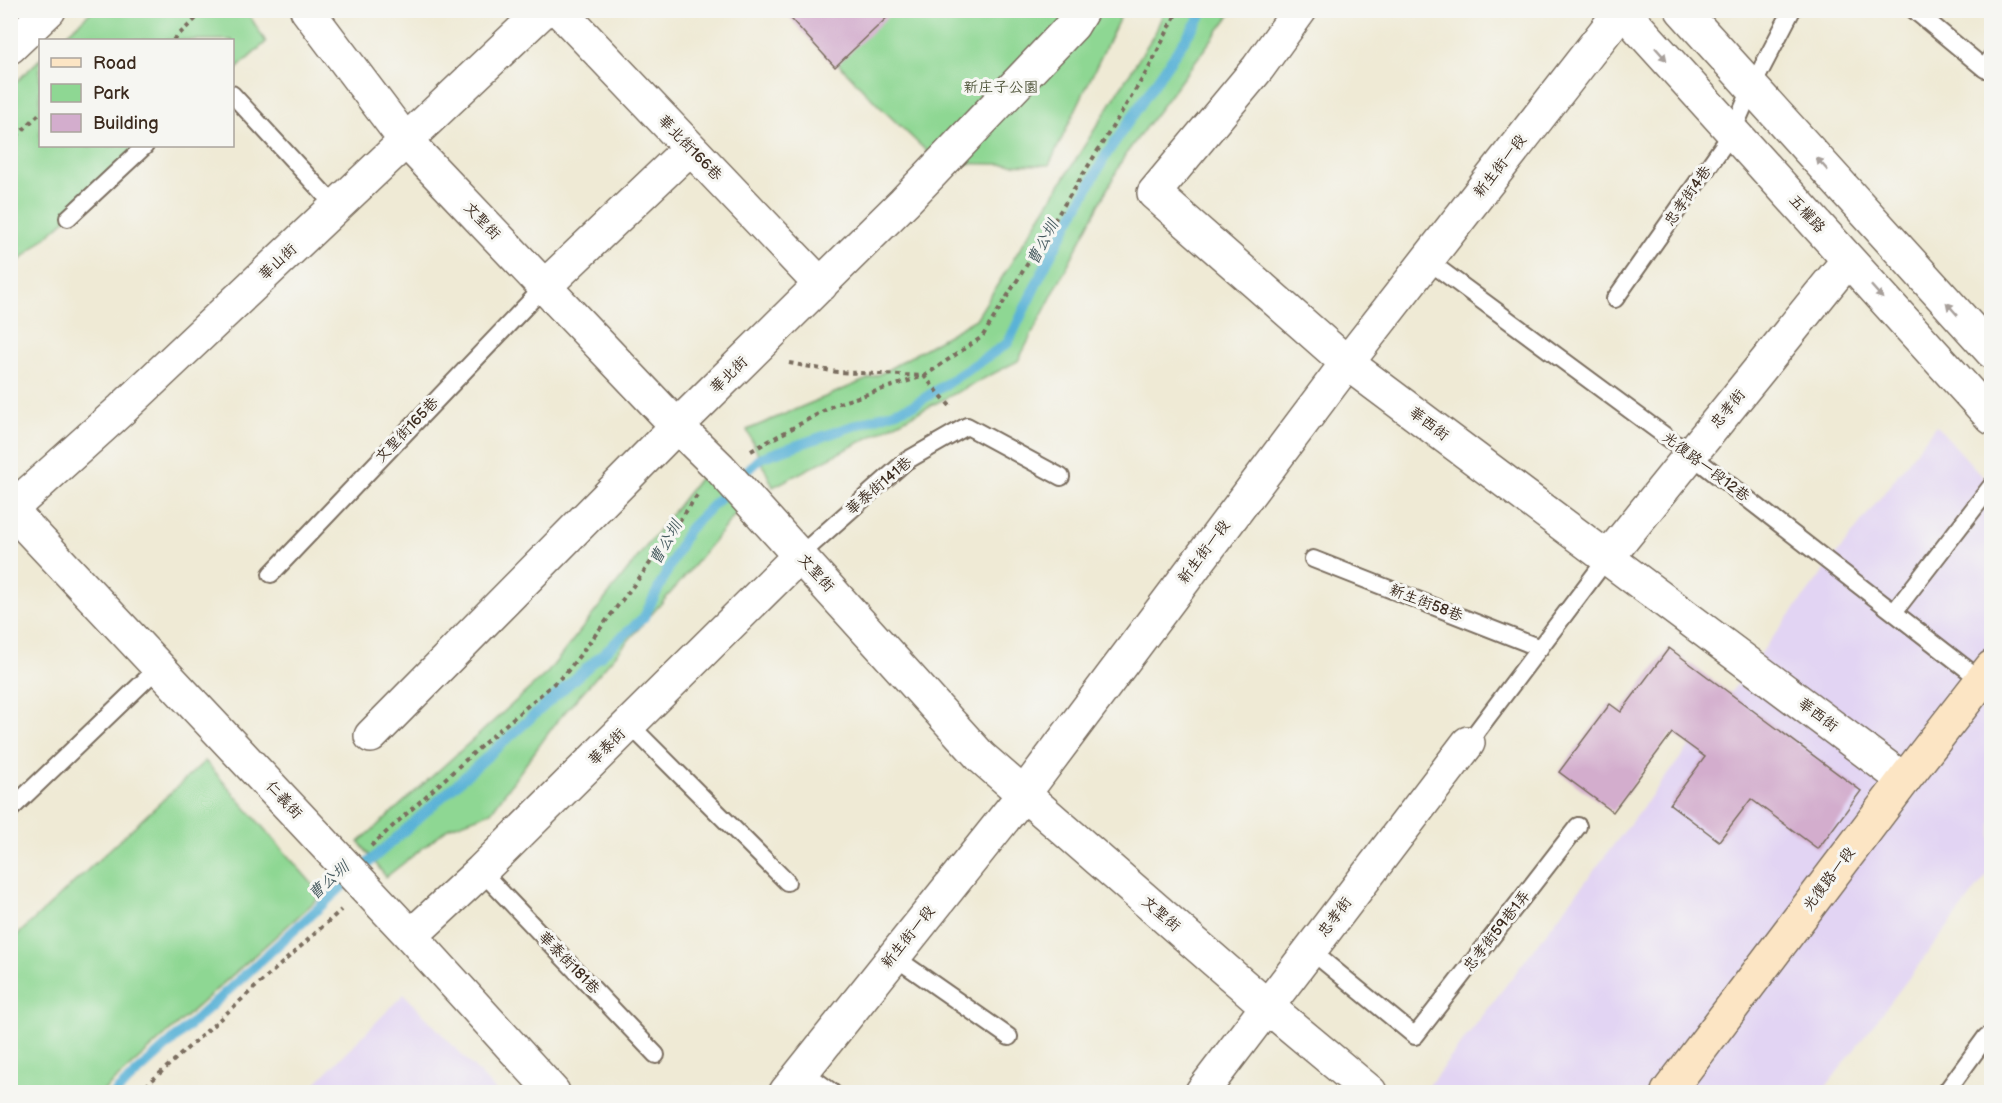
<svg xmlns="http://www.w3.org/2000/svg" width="2002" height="1103" viewBox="0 0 2002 1103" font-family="'Balsamiq Sans','LXGW WenKai TC',sans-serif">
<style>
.built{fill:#e2d4f3}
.green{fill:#8ed793;stroke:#648058;stroke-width:1.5}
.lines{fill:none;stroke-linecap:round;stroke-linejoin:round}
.stream{stroke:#5ab2d7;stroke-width:10}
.building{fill:#d3adcd}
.lane-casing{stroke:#7a6d5e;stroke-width:20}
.street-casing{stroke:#7a6d5e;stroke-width:36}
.secondary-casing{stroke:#7a6d5e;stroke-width:36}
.path{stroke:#7a6d5e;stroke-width:4;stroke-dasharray:4.5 4.5;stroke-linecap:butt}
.lane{stroke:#fff;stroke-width:16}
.street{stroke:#fff;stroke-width:33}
.secondary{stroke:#fce5c4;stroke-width:33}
.oneway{fill:#a79f9a}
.labels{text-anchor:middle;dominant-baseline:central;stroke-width:6;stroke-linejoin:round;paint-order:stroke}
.park-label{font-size:15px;fill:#50553b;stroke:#f6f6f2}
.street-label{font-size:15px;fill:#3b2a1e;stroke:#f6f6f2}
.water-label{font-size:16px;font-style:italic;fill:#465a5f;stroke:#f6f6f2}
</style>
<rect width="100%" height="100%" fill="#f6f6f2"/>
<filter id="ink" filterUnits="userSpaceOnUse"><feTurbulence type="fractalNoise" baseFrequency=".0167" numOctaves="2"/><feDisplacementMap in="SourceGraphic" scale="12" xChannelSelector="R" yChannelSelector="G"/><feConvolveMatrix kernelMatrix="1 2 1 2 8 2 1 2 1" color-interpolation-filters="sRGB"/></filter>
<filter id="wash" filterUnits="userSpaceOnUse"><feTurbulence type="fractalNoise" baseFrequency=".008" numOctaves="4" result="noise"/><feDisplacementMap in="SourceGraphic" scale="24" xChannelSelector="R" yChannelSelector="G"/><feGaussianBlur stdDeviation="1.35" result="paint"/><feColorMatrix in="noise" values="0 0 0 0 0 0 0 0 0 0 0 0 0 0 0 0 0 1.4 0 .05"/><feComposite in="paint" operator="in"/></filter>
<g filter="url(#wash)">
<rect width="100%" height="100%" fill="#efead5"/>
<path class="built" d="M1936,425L1991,486V870L1822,1092H1424Z
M404,994L497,1092H307Z"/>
<path class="green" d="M246,10L266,42L233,72L232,40H60L92,11Z
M788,11H1123L1049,165L939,163L877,104Z
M1164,11H1233L1125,155L1018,361L773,487L747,430L882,373L976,319L1155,33Z
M40,59V146H149L11,268V87Z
M702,475L738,511L681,581L557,721L491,812L448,828L386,877L359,842L548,672Z
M205,761L322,895L102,1092H11V941Z"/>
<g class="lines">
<path class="stream" d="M116,1092L367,864L644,617L688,530L760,458L914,405L1008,343L1047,262L1106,155L1205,10"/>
</g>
<g id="blocks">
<path class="building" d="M783,10H895L835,67Z
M1669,648L1861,791L1818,849L1751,799L1719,841L1670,804L1705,757L1672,733L1613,812L1559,772L1610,704L1621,712Z"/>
</g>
</g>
<g filter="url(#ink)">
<use href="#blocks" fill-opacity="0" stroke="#7a6d5e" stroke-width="1.5"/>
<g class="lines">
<g class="lane-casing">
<path id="lane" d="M1914,10L1985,69L1992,56
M232,94L336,207
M68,218L145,146
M1427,260L1691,455L1981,680
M1615,299L1732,133L1752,87L1792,10
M800,555L906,461L967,426L1061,477
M1313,559L1540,648
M271,574L544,287
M1894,612L1992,485
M629,724L787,882
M1468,743L1608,557
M10,810L159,667
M481,871L656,1055
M1310,950L1415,1036L1578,826
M893,956L1009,1037
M803,1071L832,1092
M1946,1092L1986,1037L1992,1041"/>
</g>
<g class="street-casing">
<path id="street" d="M307,10L405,140L677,426L720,468L981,757L1268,1007L1370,1092
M559,10L821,285
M1300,10L1258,68L1154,193L1347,363L1904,780
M1622,10L1992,418
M1682,10L1992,352
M10,47L49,10
M544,287L690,148
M10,510L122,409L544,10
M11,510L411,936L553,1092
M1608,557L1848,260
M371,736L677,426L904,202L1073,25L1082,10
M411,936L481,871L800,555
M786,1092L1023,795L1347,363L1622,10
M1202,1092L1468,743"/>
</g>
<g class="secondary-casing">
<path id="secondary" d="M1668,1092L1904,780L1992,667"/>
</g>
<path class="path" d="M173,40L205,10
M10,143L40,113
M789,363L837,372L924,376L950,406
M751,451L836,404L924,376L982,337L1149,68L1178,10
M371,846L490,738L566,673L643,573L699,493
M139,1092L341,910"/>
<use href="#lane" class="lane"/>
<use href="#street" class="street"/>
<use href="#secondary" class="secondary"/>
</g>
<defs><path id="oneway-solid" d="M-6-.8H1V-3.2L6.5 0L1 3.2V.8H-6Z" transform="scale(1.5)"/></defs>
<g class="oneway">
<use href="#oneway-solid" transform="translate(1661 54) rotate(48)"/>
<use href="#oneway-solid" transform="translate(1822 164) rotate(-132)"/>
<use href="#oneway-solid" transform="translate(1877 292) rotate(48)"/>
<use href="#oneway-solid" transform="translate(1952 309) rotate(-132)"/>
</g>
</g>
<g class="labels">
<g class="park-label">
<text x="1001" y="87">新庄子公園</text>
</g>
<g class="street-label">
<text transform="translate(690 148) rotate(46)">華北街166巷</text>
<text transform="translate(1500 166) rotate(-52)">新生街一段</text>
<text transform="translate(1688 196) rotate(-55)">忠孝街4巷</text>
<text transform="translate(1807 214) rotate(48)">五權路</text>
<text transform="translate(482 221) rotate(46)">文聖街</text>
<text transform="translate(278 262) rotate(-43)">華山街</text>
<text transform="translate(729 375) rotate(-44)">華北街</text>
<text transform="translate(1728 409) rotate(-51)">忠孝街</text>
<text transform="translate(1429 424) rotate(37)">華西街</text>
<text transform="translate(407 430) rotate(-46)">文聖街165巷</text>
<text transform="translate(1706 467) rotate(37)">光復路一段12巷</text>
<text transform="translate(879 486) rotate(-40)">華泰街141巷</text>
<text transform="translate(1204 552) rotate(-53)">新生街一段</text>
<text transform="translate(816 573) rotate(48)">文聖街</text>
<text transform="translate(1426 603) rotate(21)">新生街58巷</text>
<text transform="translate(1818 715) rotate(37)">華西街</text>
<text transform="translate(607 747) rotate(-45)">華泰街</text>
<text transform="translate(284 800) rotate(47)">仁義街</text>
<text transform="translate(1829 879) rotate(-53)">光復路一段</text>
<text transform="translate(1161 914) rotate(41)">文聖街</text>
<text transform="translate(1335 917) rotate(-53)">忠孝街</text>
<text transform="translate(1497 931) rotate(-52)">忠孝街59巷1弄</text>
<text transform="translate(908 937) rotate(-51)">新生街一段</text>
<text transform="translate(569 963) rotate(46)">華泰街181巷</text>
</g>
<g class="water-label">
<text transform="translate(1043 243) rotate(-62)">曹公圳</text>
<text transform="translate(666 543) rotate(-60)">曹公圳</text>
<text transform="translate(329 881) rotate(-42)">曹公圳</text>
</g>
</g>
<rect width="2002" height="1103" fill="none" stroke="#f6f6f2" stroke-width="36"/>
<rect x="39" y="39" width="195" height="108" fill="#f6f6f2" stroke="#aba49d" stroke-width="1.5"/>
<rect x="51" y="58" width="30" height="9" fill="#fce5c4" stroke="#aba49d" stroke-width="1.5"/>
<text x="93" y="69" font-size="18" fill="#3b2a1e">Road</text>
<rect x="51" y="84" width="30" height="18" fill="#8ed793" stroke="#aba49d" stroke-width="1.5"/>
<text x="93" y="99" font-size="18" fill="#3b2a1e">Park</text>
<rect x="51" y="114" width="30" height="18" fill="#d3adcd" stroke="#aba49d" stroke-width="1.5"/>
<text x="93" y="129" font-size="18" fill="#3b2a1e">Building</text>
</svg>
